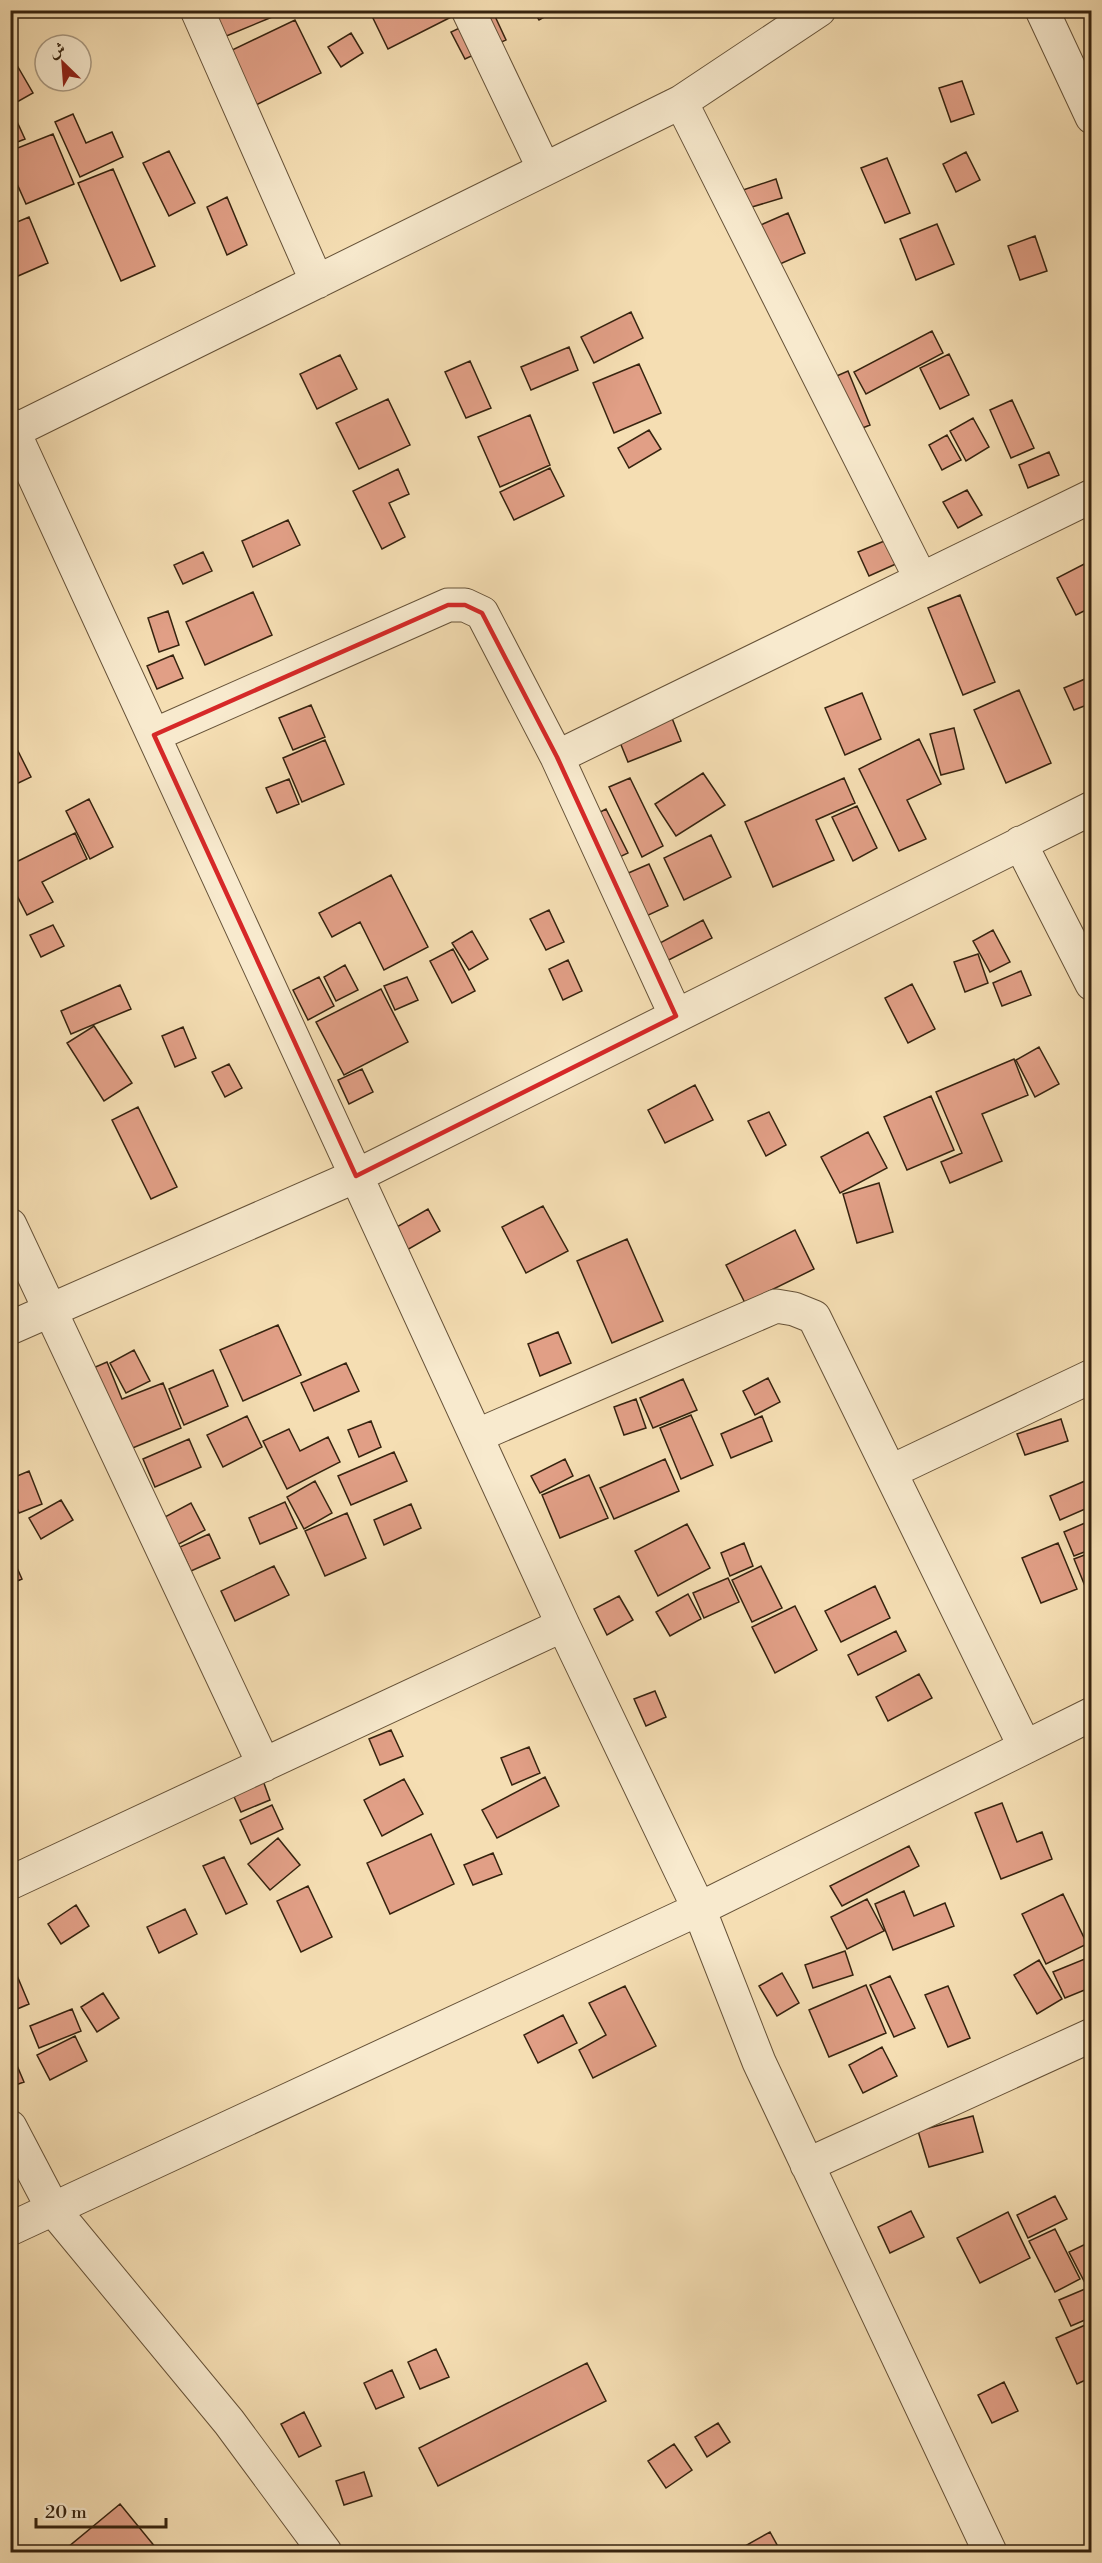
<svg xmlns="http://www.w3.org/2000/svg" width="1102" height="2563" viewBox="0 0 1102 2563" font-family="'Libre Bodoni',Amiri,serif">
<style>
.building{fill:#e19f86;stroke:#36230f;stroke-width:1.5}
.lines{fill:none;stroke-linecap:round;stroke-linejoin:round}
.minor-casing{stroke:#665238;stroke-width:35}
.minor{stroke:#f8eace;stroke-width:33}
.marked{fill:none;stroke:#d62828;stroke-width:4.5;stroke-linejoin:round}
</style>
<rect width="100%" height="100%" fill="#f5deb3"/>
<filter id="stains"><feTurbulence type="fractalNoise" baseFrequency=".00333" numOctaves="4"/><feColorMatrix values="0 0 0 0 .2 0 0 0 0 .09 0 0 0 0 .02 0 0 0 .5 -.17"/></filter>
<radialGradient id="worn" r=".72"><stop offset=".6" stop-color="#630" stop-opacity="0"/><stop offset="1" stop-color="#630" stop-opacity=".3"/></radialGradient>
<path class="building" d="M227,10H275L277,15L224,37L215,16Z
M369,10H465L388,49Z
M533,10H557L539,20Z
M493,12L506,40L465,59L451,32Z
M295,20L321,73L256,105L230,51Z
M351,33L363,53L341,67L328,47Z
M18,67L33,93L10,106V71Z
M962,81L974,114L951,122L939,88Z
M73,114L86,143L112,132L123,157L80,177L55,122Z
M14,115L25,139L10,145V116Z
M53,134L74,184L26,204L10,168V151Z
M169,151L195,203L169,216L143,163Z
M966,152L980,180L956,192L943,164Z
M887,158L910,213L885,223L861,168Z
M113,169L155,266L121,281L78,183Z
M776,179L782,198L742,210L737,192Z
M227,197L247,245L227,255L207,207Z
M788,213L805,253L764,271L747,231Z
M29,217L48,263L11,279L10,225Z
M937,224L954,264L916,280L900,239Z
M1035,236L1047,271L1020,280L1008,246Z
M631,312L643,338L594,363L581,337Z
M932,331L943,353L866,394L854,372Z
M569,347L578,370L531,390L521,367Z
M949,354L969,395L940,409L920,368Z
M340,355L357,389L317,409L300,374Z
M470,361L491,408L466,418L445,372Z
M639,364L661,413L614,433L593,383Z
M848,371L870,425L845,435L823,382Z
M388,399L410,445L359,469L336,423Z
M1012,400L1034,448L1011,458L990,410Z
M530,415L550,465L500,487L478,437Z
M973,418L989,447L966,461L950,431Z
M649,430L661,449L629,468L618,448Z
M947,435L961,460L942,470L929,445Z
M1049,452L1059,475L1028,488L1019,465Z
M550,468L564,496L514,520L500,492Z
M398,469L409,494L389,503L405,537L382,549L353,491Z
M967,490L982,515L958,528L943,502Z
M288,520L300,545L253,567L242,541Z
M889,539L898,563L869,576L858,552Z
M203,552L212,571L183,584L174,565Z
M1092,560V607L1076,615L1057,578Z
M253,592L272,635L205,665L186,622Z
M960,595L995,682L963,695L928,608Z
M168,611L179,645L159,652L148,618Z
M173,655L183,678L157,689L147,666Z
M1092,676V703L1074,710L1064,688Z
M1019,690L1051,763L1006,783L974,710Z
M862,693L881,739L845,755L825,708Z
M311,705L325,737L293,750L279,718Z
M670,713L681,741L628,762L617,735Z
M954,728L964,769L941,775L930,734Z
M919,739L941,784L907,800L926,839L899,851L859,769Z
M325,740L344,784L302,802L283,758Z
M18,751L31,777L10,787V754Z
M703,773L725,805L676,836L655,804Z
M630,778L663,846L642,857L609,787Z
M844,778L855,803L816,820L834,860L773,887L745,822Z
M289,779L299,804L277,813L266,788Z
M89,799L113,847L90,859L66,811Z
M857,806L877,848L853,861L832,817Z
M606,809L628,853L601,866L579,823Z
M75,833L87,859L42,882L53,902L27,915L10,882V865Z
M711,835L731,877L684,900L664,858Z
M649,864L668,906L629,924L610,881Z
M391,875L428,947L384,970L360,922L332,937L319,913Z
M549,910L564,942L546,950L530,919Z
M703,920L712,938L651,969L643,952Z
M53,925L64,946L41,957L30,935Z
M993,930L1010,962L990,972L973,941Z
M472,931L488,959L469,970L452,943Z
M453,949L475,991L452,1003L430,961Z
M978,954L988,983L965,992L954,962Z
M568,960L582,991L563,1000L549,969Z
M345,965L358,990L336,1001L324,977Z
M1021,971L1031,995L1002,1006L993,983Z
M319,977L334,1006L308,1020L293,990Z
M407,977L418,1000L395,1010L384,986Z
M912,984L935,1029L908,1043L885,998Z
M120,985L131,1009L71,1034L61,1011Z
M381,989L408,1042L344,1075L316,1022Z
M94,1026L132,1083L104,1101L67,1043Z
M183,1027L196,1058L175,1067L162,1036Z
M1039,1047L1059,1084L1035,1097L1016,1060Z
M1014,1059L1028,1095L982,1114L1002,1161L950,1183L941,1162L962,1153L936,1092Z
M229,1064L242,1088L225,1097L212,1072Z
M362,1069L373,1092L349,1104L338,1080Z
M695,1085L713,1120L665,1143L648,1110Z
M931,1096L954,1150L907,1170L884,1117Z
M138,1107L177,1187L151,1199L112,1120Z
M769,1112L786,1145L766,1156L748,1121Z
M868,1132L887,1168L840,1193L821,1157Z
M879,1183L893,1232L857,1243L843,1194Z
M543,1206L568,1251L526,1273L502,1227Z
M428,1209L440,1231L400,1254L388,1232Z
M795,1230L814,1269L745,1303L726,1265Z
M627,1239L663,1321L612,1343L577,1261Z
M278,1325L301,1375L243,1401L220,1350Z
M558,1332L571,1363L540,1376L528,1344Z
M134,1350L150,1381L126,1393L110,1363Z
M107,1362L122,1399L163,1383L181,1428L118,1454L84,1372Z
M346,1363L359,1391L314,1411L301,1383Z
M213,1370L228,1406L184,1425L169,1389Z
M768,1378L780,1402L755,1415L743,1391Z
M683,1379L697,1410L653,1428L640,1398Z
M636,1399L646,1428L624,1435L614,1407Z
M691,1415L713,1465L681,1479L660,1428Z
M247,1416L262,1447L223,1467L207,1435Z
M762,1416L772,1441L731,1458L721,1434Z
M1061,1419L1068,1441L1025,1455L1017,1434Z
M371,1421L381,1447L359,1457L348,1430Z
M289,1429L300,1451L328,1437L340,1462L287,1489L263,1441Z
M189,1439L201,1467L155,1487L143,1459Z
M394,1452L407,1481L351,1505L338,1476Z
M565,1459L573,1476L540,1493L531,1476Z
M665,1459L679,1491L614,1519L600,1488Z
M29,1471L42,1504L19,1513L10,1491V1479Z
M589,1475L608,1518L560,1538L542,1495Z
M1092,1478V1506L1060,1520L1050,1496Z
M315,1481L332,1513L304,1529L287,1497Z
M61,1500L73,1520L41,1539L29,1518Z
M285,1502L297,1528L260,1544L249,1518Z
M191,1503L205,1530L177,1545L163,1518Z
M411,1504L421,1528L384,1545L374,1520Z
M347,1513L366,1558L325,1576L305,1531Z
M1092,1520V1549L1074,1556L1064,1532Z
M687,1524L710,1568L658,1596L635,1551Z
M209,1534L220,1558L191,1571L180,1547Z
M744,1543L753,1566L730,1576L721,1553Z
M1058,1543L1077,1589L1041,1603L1022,1558Z
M10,1552L22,1579L10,1584Z
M1092,1552V1589L1087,1591L1074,1559Z
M274,1566L289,1595L235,1621L221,1591Z
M761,1566L782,1608L752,1622L732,1580Z
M728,1578L739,1602L704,1618L693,1593Z
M875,1586L890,1618L841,1642L825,1611Z
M688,1594L701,1619L670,1636L656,1612Z
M619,1596L633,1620L607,1635L594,1609Z
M795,1606L817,1650L775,1673L752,1627Z
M896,1631L906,1651L858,1675L848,1655Z
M919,1674L932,1698L888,1721L876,1697Z
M655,1691L666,1717L646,1726L634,1699Z
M391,1730L403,1756L380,1765L369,1739Z
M529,1747L540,1773L512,1785L501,1758Z
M261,1775L270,1800L241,1812L230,1788Z
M545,1777L559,1806L497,1838L482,1810Z
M404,1779L423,1814L382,1836L364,1800Z
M1002,1803L1017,1842L1042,1832L1052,1859L1001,1879L975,1813Z
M272,1805L283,1829L251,1844L240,1820Z
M431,1834L454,1884L390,1914L367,1863Z
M278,1838L300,1865L270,1890L248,1864Z
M909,1846L919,1866L842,1906L830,1886Z
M493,1853L502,1874L473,1885L464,1865Z
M224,1857L247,1904L226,1914L203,1866Z
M308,1886L332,1937L301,1952L277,1901Z
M904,1891L914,1916L945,1903L954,1926L893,1950L875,1904Z
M1063,1894L1087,1944L1046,1964L1022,1914Z
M867,1899L884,1931L847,1949L831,1917Z
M76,1905L89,1926L61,1944L48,1924Z
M185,1909L197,1934L159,1953L147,1927Z
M845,1951L853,1975L813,1988L805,1965Z
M1092,1956V1987L1065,1998L1053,1972Z
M1039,1960L1062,1999L1037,2014L1014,1975Z
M13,1966L29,2004L10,2012V1967Z
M782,1973L799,2003L777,2016L759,1986Z
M890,1976L915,2028L894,2037L870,1985Z
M866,1985L886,2033L829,2057L809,2010Z
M625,1986L656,2046L593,2078L579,2050L606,2035L589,2003Z
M948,1986L970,2038L948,2047L925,1995Z
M103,1993L119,2018L97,2032L81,2007Z
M72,2009L81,2031L39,2048L30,2026Z
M563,2015L577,2043L538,2063L524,2035Z
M75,2036L87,2061L50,2080L37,2055Z
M882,2047L897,2076L863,2093L849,2065Z
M10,2049L24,2082L10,2087Z
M973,2116L983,2152L929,2167L918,2131Z
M1055,2196L1067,2219L1028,2238L1017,2215Z
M911,2211L924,2237L890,2253L878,2227Z
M1008,2212L1030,2258L980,2283L957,2238Z
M1055,2229L1080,2279L1055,2292L1029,2241Z
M1092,2241V2277L1084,2281L1069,2252Z
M1092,2286V2317L1071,2326L1059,2300Z
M1092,2322V2377L1077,2384L1056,2338Z
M436,2349L449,2377L420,2389L408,2362Z
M587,2363L606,2401L438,2486L419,2448Z
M392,2370L404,2397L376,2409L364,2383Z
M1004,2382L1018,2411L992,2423L978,2395Z
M304,2412L321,2446L299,2457L281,2424Z
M718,2423L730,2442L707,2457L695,2437Z
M674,2444L692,2470L666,2488L648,2461Z
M364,2472L372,2496L344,2505L336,2481Z
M120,2504L156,2548L151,2552H62Z
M770,2532L781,2552H748L745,2546Z"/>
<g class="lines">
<g class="minor-casing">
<path id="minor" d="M197,10L317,282
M468,10L544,169
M1042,10L1092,117
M681,102L921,579
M10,424L563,1625L699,1909L759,2062L990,2552
M10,433L681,102L819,10
M154,735L448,605H465L482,613L557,757L676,1016
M557,757L1092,496
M1020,843L1092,984
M10,1225L264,1765
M10,1328L356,1176L1092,808
M476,1436L776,1306L794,1309L814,1317L1025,1747
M890,1472L1092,1376
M10,1883L563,1625
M10,2127L53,2209L229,2422L325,2552
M807,2165L1092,2035
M10,2229L699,1909L1092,1714"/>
</g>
<use href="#minor" class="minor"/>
</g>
<path class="marked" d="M448,605H465L482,613L557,757L676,1016L356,1176L154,735Z"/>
<rect width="1102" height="2563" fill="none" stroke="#f5deb3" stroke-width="36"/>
<rect x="12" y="12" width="1078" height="2539" fill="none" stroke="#36230f" stroke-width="3"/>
<rect x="18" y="18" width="1066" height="2527" fill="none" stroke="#36230f" stroke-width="1.5"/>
<g transform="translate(63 63) rotate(335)"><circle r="28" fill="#f8eace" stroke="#aa9a82" stroke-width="1.5"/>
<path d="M0-4.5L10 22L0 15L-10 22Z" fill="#8f2418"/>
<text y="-9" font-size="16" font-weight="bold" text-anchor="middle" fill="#36230f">ش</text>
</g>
<path d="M36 2518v9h130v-9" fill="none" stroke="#36230f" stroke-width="3"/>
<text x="45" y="2518" font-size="18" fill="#36230f" stroke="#f8eace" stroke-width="4.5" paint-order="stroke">20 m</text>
<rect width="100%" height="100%" filter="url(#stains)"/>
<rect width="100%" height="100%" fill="url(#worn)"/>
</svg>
